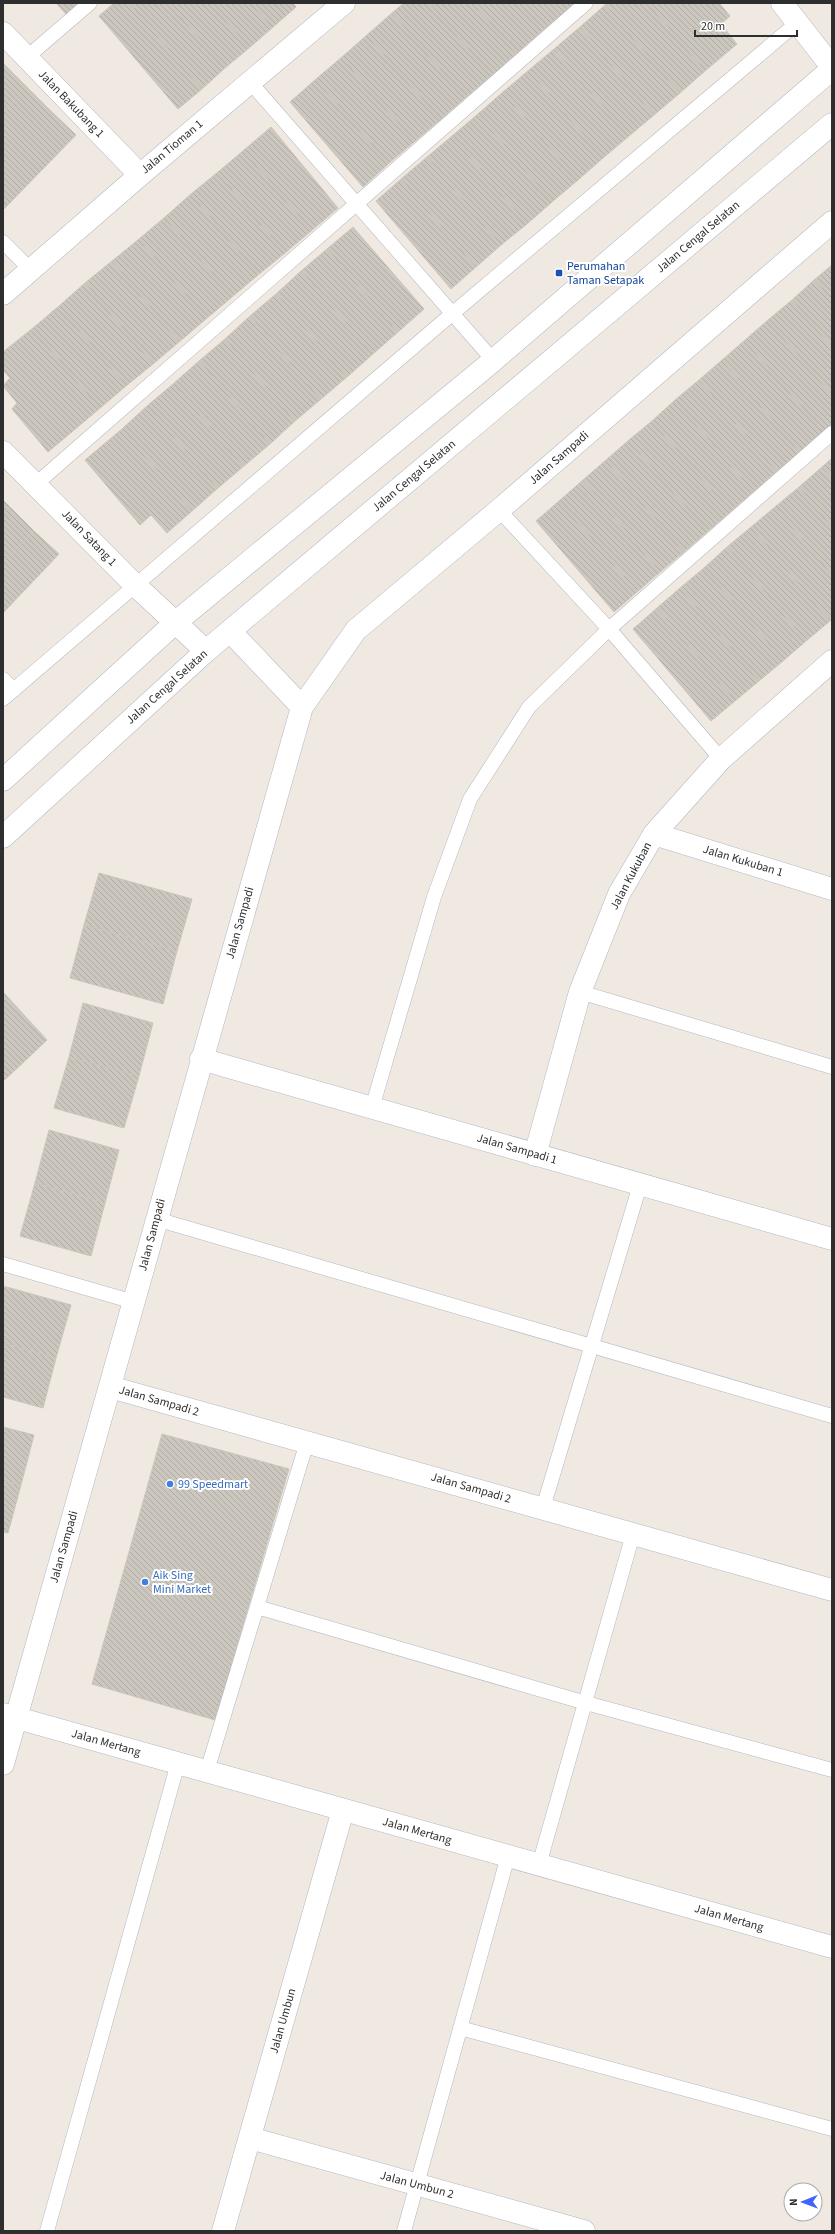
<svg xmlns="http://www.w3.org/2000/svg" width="835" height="2234" viewBox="0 0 835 2234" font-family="'Source Sans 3',sans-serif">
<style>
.building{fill:url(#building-back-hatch);stroke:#cbc5ba}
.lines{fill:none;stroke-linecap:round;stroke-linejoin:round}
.service-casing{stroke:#b4b7c1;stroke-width:15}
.minor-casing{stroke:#b4b7c1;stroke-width:23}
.tertiary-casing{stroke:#b4b7c1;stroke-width:23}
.service{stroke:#fff;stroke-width:14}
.minor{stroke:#fff;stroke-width:22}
.tertiary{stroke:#fff;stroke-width:22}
.transit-dot{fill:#1a4fb4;stroke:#fff;stroke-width:1.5}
.shop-dot{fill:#3f7fe0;stroke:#fff;stroke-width:1.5}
.labels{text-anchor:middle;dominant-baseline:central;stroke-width:4;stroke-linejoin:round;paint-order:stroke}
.street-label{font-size:12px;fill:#2e2e2e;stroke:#fff}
.transit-label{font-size:12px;fill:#164399;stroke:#fff;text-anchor:start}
.shop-label{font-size:12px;fill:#366cbe;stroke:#fff;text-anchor:start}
</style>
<defs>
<pattern id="building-back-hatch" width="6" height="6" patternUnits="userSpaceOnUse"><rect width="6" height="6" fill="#cbc7bf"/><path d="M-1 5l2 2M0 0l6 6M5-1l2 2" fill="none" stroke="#afaba4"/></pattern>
</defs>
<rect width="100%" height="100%" fill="#efe9e1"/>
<path class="building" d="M56,3H79L66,14Z
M114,3H129L202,89L178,109L99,16Z
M129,3H169L225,68L202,89Z
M169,3H211L249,48L225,68Z
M211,3H251L272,28L249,48Z
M251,3H293L296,7L272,28Z
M404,3H429L491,76L465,98L392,13Z
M429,3H473L516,54L491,76Z
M473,3H518L542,31L516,54Z
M518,3H562L568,9L542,31Z
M562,3H575L568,9Z
M607,3H648L705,71L680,93L605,5Z
M648,3H719L730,16L721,24L737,44L705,71Z
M605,5L680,93L654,115L580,27Z
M392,13L465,98L440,120L367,35Z
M580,27L654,115L629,136L554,49Z
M367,35L440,120L414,142L342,57Z
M554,49L629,136L603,158L529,70Z
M342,57L414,142L388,164L316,79Z
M3,63L27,87L3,112Z
M529,70L603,158L578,180L503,92Z
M316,79L388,164L363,187L290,102Z
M27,87L52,112L3,161V112Z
M503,92L578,180L552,202L478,114Z
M52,112L76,135L3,210V161Z
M478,114L552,202L527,224L452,136Z
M271,127L338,208L311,231L244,150Z
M452,136L527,224L501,245L427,157Z
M244,150L311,231L285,253L218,172Z
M427,157L501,245L476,267L401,179Z
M218,172L285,253L258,275L191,194Z
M401,179L476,267L451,289L376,201Z
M191,194L258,275L232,297L165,217Z
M165,217L232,297L206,319L139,239Z
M353,227L424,309L398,332L327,249Z
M139,239L206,319L179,342L112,261Z
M327,249L398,332L373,354L301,271Z
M112,261L179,342L153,364L85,283Z
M832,265V300L814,280Z
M301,271L373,354L347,377L276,294Z
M814,280L832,300V347L792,300Z
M85,283L153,364L126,386L59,306Z
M276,294L347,377L321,399L250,316Z
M792,300L832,347V395L768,320Z
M59,306L126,386L99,409L33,328Z
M250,316L321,399L295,421L225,339Z
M768,320L832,395V424L823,432L745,340Z
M33,328L99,409L48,452L12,409L17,403L3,386L10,378L3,370V352Z
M225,339L295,421L270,444L199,361Z
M745,340L823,432L800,452L722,360Z
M722,360L800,452L777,471L699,380Z
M199,361L270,444L244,466L173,384Z
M699,380L777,471L753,492L675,400Z
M173,384L244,466L218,488L147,406Z
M675,400L753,492L730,512L652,421Z
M147,406L218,488L192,511L122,429Z
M652,421L730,512L707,532L629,440Z
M122,429L192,511L167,533L151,515L140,525L85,460Z
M629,440L707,532L684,552L606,460Z
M832,458V478L822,467Z
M606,460L684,552L660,572L583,480Z
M822,467L832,478V526L799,487Z
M583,480L660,572L637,592L559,501Z
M799,487L832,526V574L775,507Z
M3,500L10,507L3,514Z
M559,501L637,592L614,612L536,521Z
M10,507L34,531L3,563V514Z
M775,507L832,574V619L830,621L751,527Z
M751,527L830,621L806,641L727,547Z
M34,531L59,554L3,613V563Z
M727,547L806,641L783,661L704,568Z
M704,568L783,661L759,681L680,588Z
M680,588L759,681L735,701L657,608Z
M657,608L735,701L711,721L633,629Z
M99,873L192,899L177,951L84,925Z
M84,925L177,951L163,1004L70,978Z
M3,992L47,1040L9,1076L3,1069Z
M83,1003L153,1023L139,1076L69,1057Z
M69,1057L139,1076L124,1128L54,1108Z
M3,1069L9,1076L3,1081Z
M49,1130L119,1150L105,1203L35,1183Z
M35,1183L105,1203L91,1256L20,1236Z
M3,1286L71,1305L56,1358L3,1343Z
M3,1343L56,1358L43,1408L3,1397Z
M3,1427L34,1435L21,1485L3,1481Z
M162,1434L289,1469L215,1720L92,1684Z
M3,1481L21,1485L8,1533L3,1532Z"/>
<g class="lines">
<g class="service-casing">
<path id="service" d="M26,58L90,3
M250,82L493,360
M3,242L31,270
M36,484L586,3
M499,510L609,629L721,759
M3,679L14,690
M3,699L453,313L797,23
M580,992L832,1067
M372,1108L434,897L470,799L529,707L609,629L832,433
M156,1219L832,1416
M3,1264L134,1302
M543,1508L640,1185
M257,1607L586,1703L832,1770
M207,1771L307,1442
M539,1865L633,1534
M460,2028L832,2129
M47,2231L178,1763
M404,2231L508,1856"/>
</g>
<g class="minor-casing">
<path id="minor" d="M782,3L832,67
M3,33L140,175
M3,294L140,175L344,3
M3,452L135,585L206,651
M302,707L356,630L499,510L832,222
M654,834L832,889
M201,1059L832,1239
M535,1155L580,992L619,894L654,834L721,759L832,661
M110,1387L832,1590
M3,1714L832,1947
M3,1764L302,707L230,631
M250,2138L584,2231
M223,2231L343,1810"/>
</g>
<g class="tertiary-casing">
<path id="tertiary" d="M3,780L176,622L488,365L832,69
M3,837L206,651L832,124"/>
</g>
<use href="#service" class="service"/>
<use href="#minor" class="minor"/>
<use href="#tertiary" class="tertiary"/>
</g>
<rect class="transit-dot" x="555" y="269" width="8" height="8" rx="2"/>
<g class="shop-dot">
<circle cx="170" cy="1484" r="4"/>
<circle cx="145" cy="1582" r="4"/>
</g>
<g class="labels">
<g class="street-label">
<text transform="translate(71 104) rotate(46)">Jalan Bakubang 1</text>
<text transform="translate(172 147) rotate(-40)">Jalan Tioman 1</text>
<text transform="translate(698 237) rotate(-40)">Jalan Cengal Selatan</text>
<text transform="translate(559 458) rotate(-41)">Jalan Sampadi</text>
<text transform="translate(414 476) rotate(-40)">Jalan Cengal Selatan</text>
<text transform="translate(89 538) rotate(46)">Jalan Satang 1</text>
<text transform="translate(167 687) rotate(-42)">Jalan Cengal Selatan</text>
<text transform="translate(743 861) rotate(17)">Jalan Kukuban 1</text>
<text transform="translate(631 876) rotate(-62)">Jalan Kukuban</text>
<text transform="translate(240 923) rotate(-74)">Jalan Sampadi</text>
<text transform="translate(517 1149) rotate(16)">Jalan Sampadi 1</text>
<text transform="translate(152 1235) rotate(-75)">Jalan Sampadi</text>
<text transform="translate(159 1401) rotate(16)">Jalan Sampadi 2</text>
<text transform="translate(471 1488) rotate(16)">Jalan Sampadi 2</text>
<text transform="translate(64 1547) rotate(-74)">Jalan Sampadi</text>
<text transform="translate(106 1743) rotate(16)">Jalan Mertang</text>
<text transform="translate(417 1831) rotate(16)">Jalan Mertang</text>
<text transform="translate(729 1918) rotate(16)">Jalan Mertang</text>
<text transform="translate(283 2021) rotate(-74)">Jalan Umbun</text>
<text transform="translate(417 2185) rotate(15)">Jalan Umbun 2</text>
</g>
<g class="transit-label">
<text x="567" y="266">Perumahan<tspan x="567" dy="14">Taman Setapak</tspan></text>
</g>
<g class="shop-label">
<text x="178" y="1484">99 Speedmart</text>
<text x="153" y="1575">Aik Sing<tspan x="153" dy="14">Mini Market</tspan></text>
</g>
</g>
<rect width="835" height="2234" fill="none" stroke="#2e2e2e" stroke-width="8"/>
<g transform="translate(803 2202) rotate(269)"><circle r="19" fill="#ffffff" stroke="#ababab"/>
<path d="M0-3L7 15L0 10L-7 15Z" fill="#4264fb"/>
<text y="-6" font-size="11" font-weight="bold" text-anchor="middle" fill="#2e2e2e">N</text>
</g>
<path d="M695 30v6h102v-6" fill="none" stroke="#2e2e2e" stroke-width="2"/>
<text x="701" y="30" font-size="12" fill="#2e2e2e" stroke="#ffffff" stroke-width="3" paint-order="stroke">20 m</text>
</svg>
